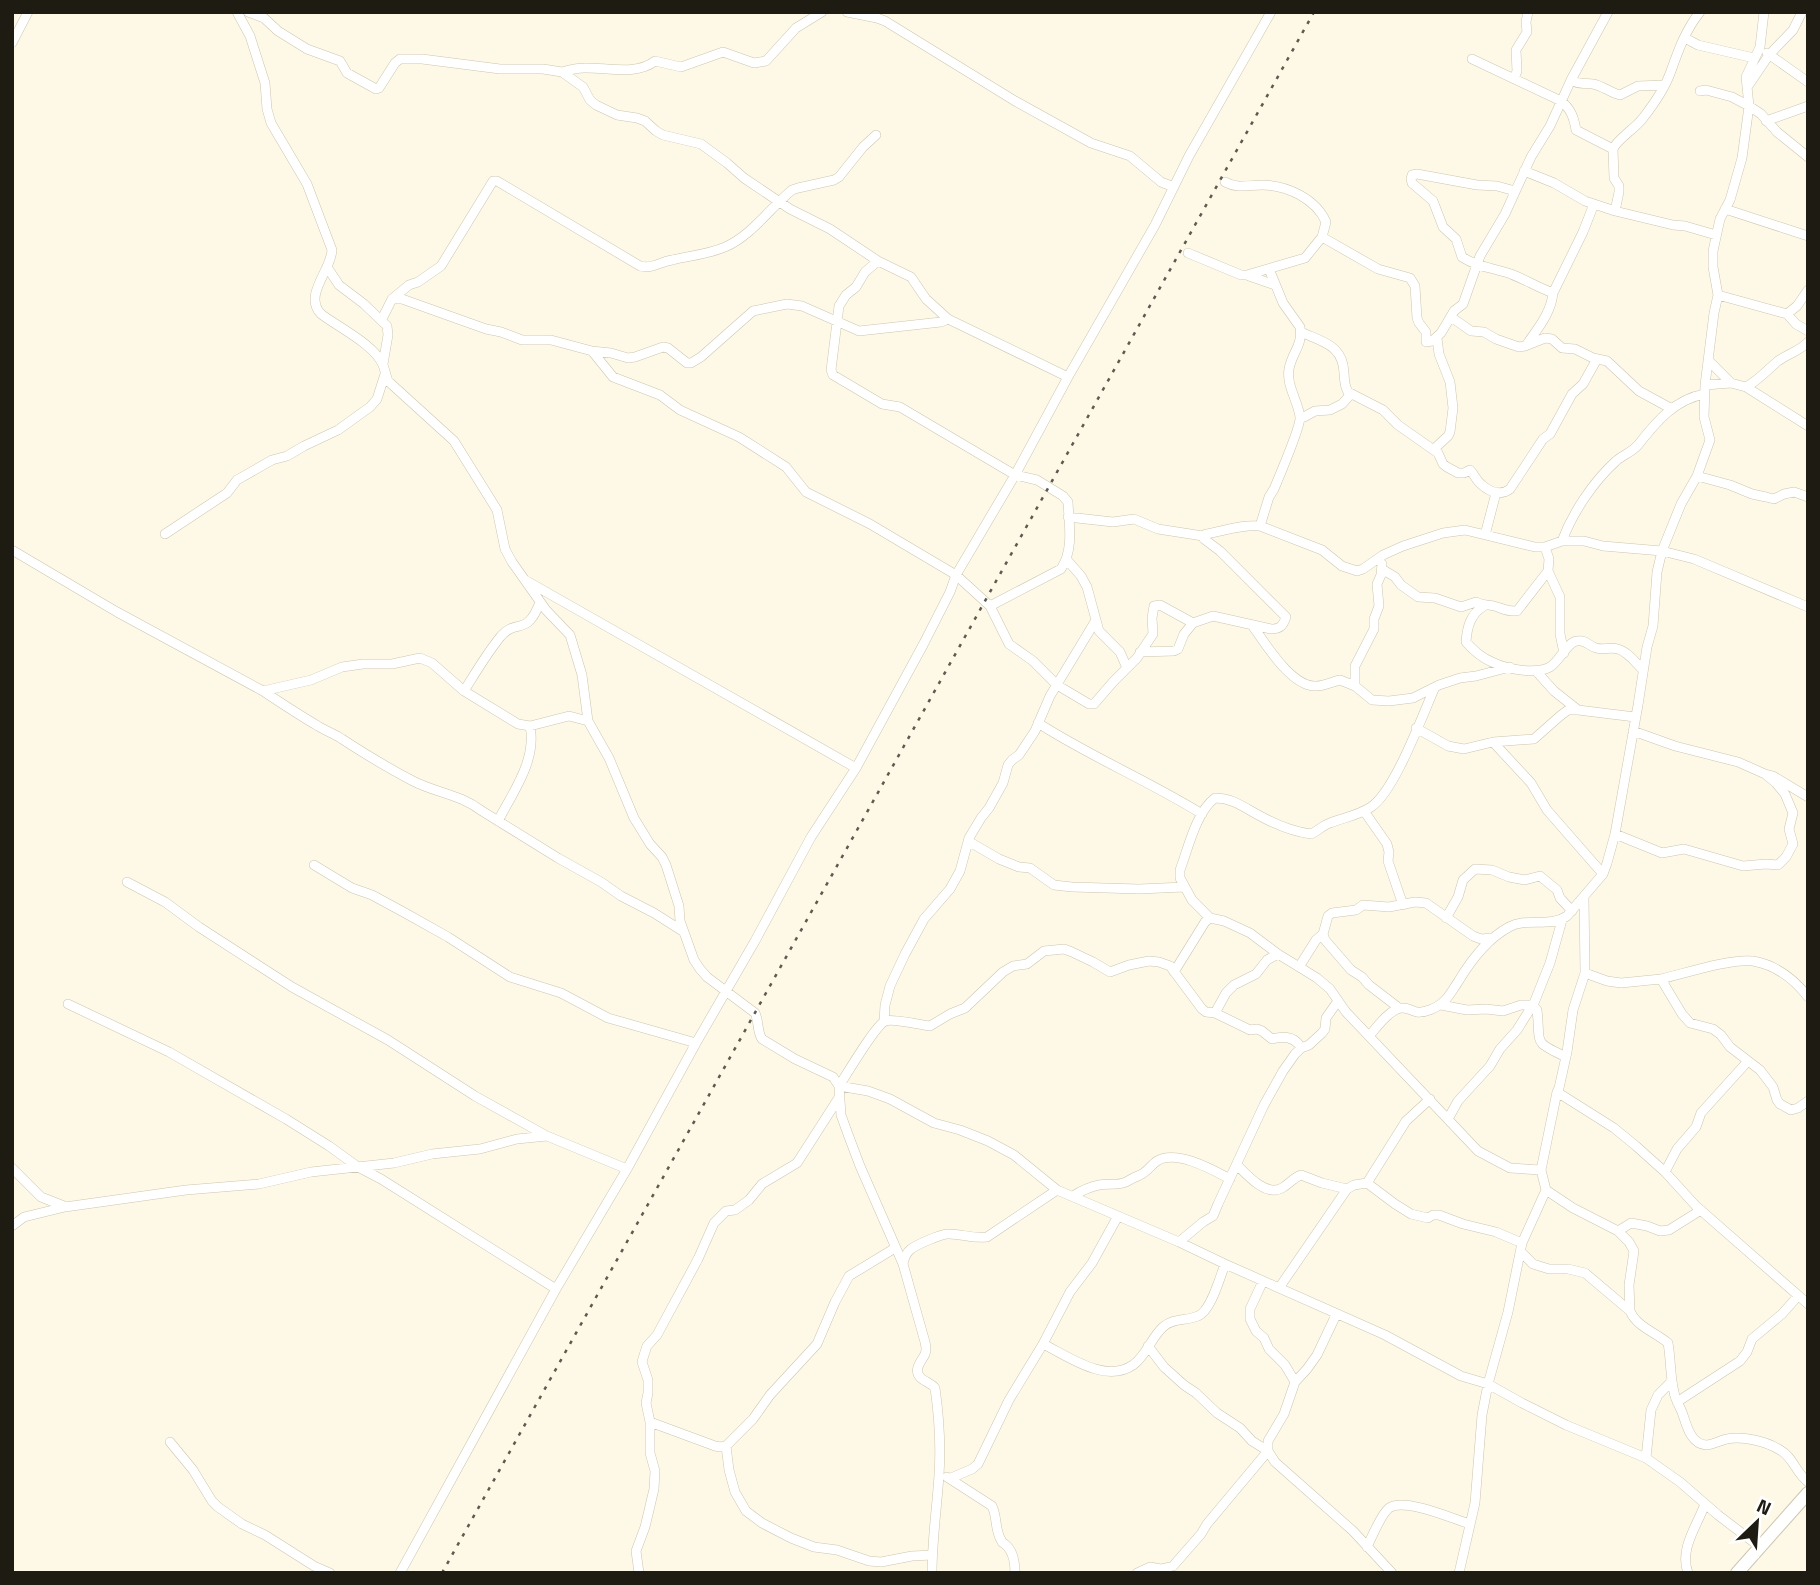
<svg xmlns="http://www.w3.org/2000/svg" width="1820" height="1585" viewBox="0 0 1820 1585" font-family="'Titillium Web',sans-serif">
<style>
.lines{fill:none;stroke-linecap:round;stroke-linejoin:round}
.street-casing{stroke:#ccc5b0;stroke-width:10}
.secondary-casing{stroke:#ccc5b0;stroke-width:14}
.street{stroke:#fff;stroke-width:9}
.secondary{stroke:#fff;stroke-width:12}
.rail{stroke:#5e5a50;stroke-width:2.5;stroke-dasharray:3.5 7;stroke-linecap:butt}
</style>
<rect width="100%" height="100%" fill="#fef9e7"/>
<g class="lines">
<g class="street-casing">
<path id="street" d="M237,12L250,36L265,83L267,109L271,123L307,184L332,250C331,271 303,295 321,314C338,327 375,345 383,365C385,370 386,376 388,381L454,441L497,510L505,549L512,562L546,610L570,635L582,675L588,721L609,758L634,818L650,844L662,857L666,865L679,906L680,921L694,960L700,969L707,977L755,1013C759,1021 757,1032 762,1039L795,1059L833,1077L839,1086L841,1115L849,1137L860,1166L903,1264L925,1342C926,1347 927,1350 925,1354C922,1361 913,1369 920,1377C923,1381 931,1383 935,1388C939,1416 941,1445 939,1475C937,1507 932,1540 932,1573
M248,12L264,18L278,31L307,49L340,61L347,73L376,89L379,88L395,63L400,59H422L500,69H543L562,72L583,87L590,100L596,105L617,115L637,118L645,121L656,131L663,135L701,144L727,163L744,178L790,209L830,229L878,261L911,277L926,299L948,319L1068,377
M847,12L877,18L885,21L1015,101L1091,143L1130,156L1161,182L1174,187
M1685,38L1698,45L1754,58
M12,43L28,12
M1767,53L1808,82
M1472,59L1561,101C1571,109 1574,118 1576,130L1613,149
M562,72C569,70 576,68 584,68C606,67 636,76 655,61L681,67L723,52L754,63L766,61L796,28L822,12
M1514,79L1517,71L1516,50L1527,32L1526,22L1528,12
M1571,80C1581,86 1584,82 1593,84C1603,86 1611,93 1620,95L1638,86L1664,85
M1748,86L1769,55L1793,30L1802,12
M1700,91L1706,90L1732,97L1749,106L1761,114L1777,132L1808,157
M1766,121L1808,106
M1524,171L1554,183L1585,201L1615,211L1673,225L1685,226L1716,235
M1515,191L1497,186L1477,185L1417,174L1412,175L1411,179L1412,183L1433,201L1443,227L1456,239L1462,257C1477,267 1494,268 1511,274C1526,280 1539,288 1553,293
M1725,209L1808,236
M1615,211L1619,192V186L1614,178L1613,149C1617,139 1635,129 1643,118C1654,104 1665,88 1671,71C1678,51 1686,29 1700,12
M1322,237L1378,269L1410,278L1415,286L1417,318L1419,323L1426,332V342L1432,341L1441,333L1454,311L1463,304L1480,256L1505,214L1531,157L1550,126L1571,80L1608,12
M1188,253L1241,275H1247L1305,258L1322,237L1326,222C1316,199 1287,185 1262,185C1248,185 1238,189 1225,182
M878,261L865,272L856,287L846,295L839,306L831,370L833,375L882,404L900,407L1015,475L1037,480L1063,496L1068,502C1069,524 1074,550 1061,569L990,606
M327,267L339,285L364,304L387,326L388,335L383,364
M1249,276L1275,285
M1718,295L1787,314L1796,324L1808,331
M392,299L409,285L418,282L441,266L493,181H497L640,266C653,269 660,262 672,260C689,256 709,254 725,247C751,236 770,208 792,190L798,188L834,180L839,177L863,147L876,135
M1787,314L1797,306L1808,290
M1451,317L1471,331L1484,332L1496,339L1513,345L1519,347L1525,346L1545,338L1552,339L1562,348L1575,349L1593,358L1607,361L1639,391L1672,409
M382,319L392,299H402L486,329L501,332L522,340H551L592,351L611,353L628,358L635,357L663,347L668,348L687,363H691L701,357L753,311L787,304L802,306L859,331L941,322L948,319
M1301,332C1318,340 1339,344 1343,365C1345,374 1343,384 1348,392L1383,410L1398,425L1438,453L1443,464L1447,467L1458,473H1464L1470,470C1475,475 1476,481 1482,485C1490,492 1501,496 1510,489L1543,439L1550,434L1572,394L1583,384L1597,359
M1527,344C1538,328 1551,313 1553,293L1583,232L1594,204
M592,351L613,377L660,395L680,410L739,437L786,467L806,492L870,524L956,575L990,606L1009,644L1033,661L1057,685L1089,704H1094L1113,682L1137,658L1153,634L1152,618L1154,606L1160,605L1193,623
M1709,361L1731,383
M1705,385L1731,383L1746,387L1808,426
M1746,387C1759,380 1767,370 1778,361C1787,354 1800,351 1808,342
M1300,417H1304L1315,411L1330,410L1342,404L1351,394
M1434,449L1448,436L1450,432L1453,408L1450,382L1439,354L1437,338
M1697,476L1730,485L1752,494L1766,497L1774,499L1784,494L1794,492L1808,497
M1068,517L1113,522L1134,519L1158,529L1203,536L1206,534C1223,531 1243,524 1260,526L1322,550L1342,566L1357,571L1363,569L1383,555L1403,546L1443,533L1465,530L1535,547H1545L1562,541H1584L1603,546L1662,551L1694,559L1808,607
M1260,526L1269,497L1274,489C1279,477 1301,426 1300,417C1298,401 1286,385 1289,369C1292,352 1303,346 1300,327L1283,303L1269,269
M165,534L227,493L237,480L272,460L287,456L304,446L338,430L370,407L377,399L385,374
M1485,535L1496,493
M1562,541C1573,512 1593,482 1616,461C1623,455 1632,452 1638,445C1656,422 1675,399 1705,394
M1545,547L1549,559L1548,571L1560,597V634L1564,653
M12,550L117,612L263,691L311,680L342,667L363,664H392L420,658L432,663L464,691L518,724L530,726L569,716L588,721
M1067,560L1081,576L1087,587L1099,631L1120,652L1127,668
M1382,569L1395,577L1401,585L1418,597L1435,598L1461,607L1476,602C1483,606 1487,604 1494,606C1502,608 1507,612 1517,611L1548,571
M525,580L856,768
M1484,606C1470,614 1467,628 1466,642C1473,650 1482,658 1492,662C1507,669 1535,675 1550,667C1560,661 1567,642 1577,641C1585,639 1589,646 1596,648C1603,650 1611,647 1618,649C1628,652 1636,663 1643,670
M1252,625C1265,643 1290,685 1314,686C1323,687 1331,682 1340,680L1355,686L1372,700L1389,701L1413,698L1439,685L1460,678L1476,676L1510,667
M1140,652L1174,651L1178,649L1184,634L1193,623L1213,616L1271,629C1280,629 1283,626 1286,617L1220,551L1204,539L1203,536
M1536,671L1554,691L1578,710
M1355,686V666L1374,629V619L1379,606L1377,584L1381,575L1382,564
M1435,687C1422,716 1395,791 1371,807C1359,815 1343,818 1330,823C1323,825 1318,831 1311,834C1295,832 1277,825 1262,817C1246,809 1234,798 1215,798C1196,812 1188,849 1180,870V878L1192,900L1210,918L1224,921L1250,933L1278,954L1317,978L1330,989L1346,1012L1478,1151L1510,1168L1541,1170
M263,691C281,703 299,715 318,726C326,731 335,734 342,739C365,754 388,768 413,781C436,793 460,794 482,811L558,858L601,882L621,896L654,913L684,932
M464,691C476,672 487,653 501,636C517,618 527,637 540,602
M1038,723C1091,757 1149,781 1202,814
M1416,728L1448,746L1464,749L1493,742L1534,739L1560,716L1568,710H1578L1635,717
M1633,731L1675,746L1738,762L1765,774L1773,776L1808,797
M1493,742L1531,783L1547,810L1603,874
M1364,811L1387,844L1389,852L1388,861L1403,905
M498,821C513,792 537,760 530,726
M1615,834L1662,853L1684,849L1743,866L1766,864L1778,865L1786,857L1793,844L1789,829L1793,813L1785,794L1776,783L1765,774
M968,841L999,859L1019,867L1030,868L1054,885L1072,887L1139,889L1184,887
M314,865L352,888L372,895L407,914L448,937L510,977L561,993L608,1018L696,1043
M127,882L165,902L199,927L292,987L388,1040L475,1096L545,1135
M1446,918L1458,897L1463,880L1475,869L1492,870L1509,877L1525,880L1540,876L1557,890L1560,898L1572,911
M1299,967L1316,940L1323,934
M1174,972L1205,922L1210,918
M1585,973L1607,981L1621,983L1661,979L1682,1014L1690,1023L1713,1029L1721,1035L1730,1047L1760,1070L1773,1087L1777,1100L1780,1104L1791,1110L1798,1108L1808,1101
M1661,979C1683,974 1731,958 1753,961C1776,965 1794,979 1808,997
M68,1004L169,1052L286,1119L329,1146L358,1167L381,1179L556,1289
M1441,1005L1467,1010L1486,1009L1503,1011L1521,1005H1532L1537,1010C1541,1045 1532,1041 1566,1057
M1399,1008L1369,985L1362,977L1351,970L1325,940L1323,934L1328,916L1332,913L1356,910L1363,905L1389,907L1415,902L1426,903L1473,936L1481,939L1492,938
M1215,1013L1226,993L1234,985L1256,974L1267,960L1278,954
M884,1022L885,1005L890,986L905,954L924,919L950,889L960,871L969,838L981,818L989,808L1003,783L1008,765L1012,760L1019,755L1035,731L1050,696L1096,620
M1369,1036C1377,1027 1389,1010 1401,1008C1408,1007 1411,1011 1417,1012C1425,1013 1436,1008 1442,1003C1449,998 1453,989 1458,982C1471,960 1487,939 1509,927C1528,917 1549,928 1567,916L1603,874L1607,863L1615,834L1638,705L1647,647L1653,626L1657,572L1662,551L1681,504L1697,476L1710,440L1704,417L1705,385L1714,313L1718,295L1713,267V251L1720,219L1730,200L1742,158L1749,106L1746,77L1760,47L1764,12
M1557,1092L1614,1128L1636,1146L1665,1172L1696,1206L1808,1304
M1448,1119L1458,1101L1490,1066L1500,1049L1517,1030L1534,1003L1550,963L1562,920
M1237,1165C1247,1175 1266,1197 1282,1188C1289,1184 1293,1178 1301,1175L1322,1183L1347,1189
M12,1168L41,1197L64,1206
M1665,1172L1677,1149L1696,1127L1701,1113L1748,1061
M1367,1183L1406,1121L1430,1099
M1057,1190L1014,1155L988,1141L960,1130L934,1123L890,1099L868,1091L839,1086C847,1074 875,1026 885,1021C893,1018 920,1025 930,1026L950,1014L965,1008L1003,972L1013,966L1027,964L1044,951L1064,949L1072,952L1093,962L1110,972L1129,965L1149,961L1159,962L1170,966L1202,1009L1206,1012L1215,1013L1250,1030L1257,1029L1262,1031L1272,1039C1283,1036 1295,1036 1301,1048
M1546,1190L1573,1208L1618,1231L1629,1242L1634,1251L1629,1285L1630,1311
M1073,1196C1081,1191 1089,1187 1099,1185C1107,1183 1117,1186 1126,1182C1131,1179 1135,1177 1140,1175C1147,1172 1151,1165 1157,1161C1176,1149 1213,1170 1230,1179
M12,1226L24,1217L65,1207L186,1190L259,1184L311,1172L394,1163L432,1154L480,1149L517,1139L547,1136L627,1169
M1618,1231L1631,1223L1647,1226L1660,1231L1669,1230L1701,1210
M1179,1242L1203,1222L1213,1216L1218,1204L1264,1105L1283,1071L1295,1054L1301,1048L1309,1045L1322,1033L1325,1029L1326,1018L1338,1001
M1521,1252L1533,1264L1549,1269H1568L1585,1273L1630,1311C1637,1327 1655,1332 1668,1343C1671,1360 1670,1376 1674,1392C1675,1399 1679,1405 1682,1412C1686,1423 1690,1444 1706,1445C1713,1445 1721,1440 1727,1439C1743,1436 1766,1441 1780,1450C1793,1457 1796,1473 1808,1482
M903,1264C904,1258 906,1253 911,1249C918,1244 939,1235 947,1234C960,1233 971,1239 987,1237L1057,1190L1179,1242L1225,1264L1385,1335L1461,1376L1488,1384L1522,1403L1566,1425L1646,1458L1680,1482L1718,1515L1760,1547
M1263,1281L1250,1309V1319L1256,1331L1264,1338L1269,1349L1285,1365L1295,1382
M1279,1288L1347,1189L1354,1185L1367,1183L1395,1204L1411,1214L1428,1218L1433,1215H1439L1463,1224L1496,1232L1522,1243
M1336,1315L1317,1355L1307,1369L1295,1382L1284,1414L1268,1441V1451L1275,1462L1353,1531L1392,1573
M1043,1344C1068,1356 1105,1384 1133,1365C1146,1356 1151,1338 1163,1327C1173,1318 1186,1321 1198,1316C1211,1311 1220,1277 1225,1264
M1677,1402L1740,1361L1747,1352L1752,1339L1782,1314L1798,1296
M650,1422L715,1446L720,1447L726,1446L753,1419L770,1395L817,1344L835,1302L849,1276L895,1248
M170,1442L193,1470L212,1501L218,1507L242,1524L265,1535L314,1566L330,1573
M726,1446L729,1470L735,1492L746,1511L762,1523L791,1538L814,1547L837,1550L869,1561L881,1562L912,1556L932,1555
M1646,1458L1651,1410L1658,1395L1672,1381
M947,1477L992,1506C997,1516 995,1528 1000,1538C1004,1546 1001,1540 1007,1546C1014,1553 1015,1564 1015,1573
M951,1478L972,1469L978,1464L1009,1400L1043,1344L1070,1292L1092,1263L1118,1216
M1367,1547C1372,1537 1381,1514 1389,1508C1404,1497 1453,1519 1470,1524
M400,1573L556,1289L627,1169L696,1043L755,941L811,837L856,768L923,645L950,592L956,575L1015,475L1068,377L1155,225L1189,156L1271,12
M639,1573L636,1551L645,1527L654,1489L655,1471L650,1453V1422L646,1403L648,1393V1380L642,1362L644,1355L647,1346L657,1335L698,1259L714,1223L726,1211L735,1210L749,1200L762,1184L797,1163L840,1096
M1137,1573L1150,1567L1161,1569L1173,1566L1201,1534L1207,1524L1268,1451L1252,1441L1240,1428L1217,1413L1196,1393L1184,1385L1164,1367L1148,1346
M1459,1573L1475,1503L1482,1415L1488,1384L1508,1312L1522,1243L1546,1190L1541,1170L1557,1092L1559,1088L1567,1052L1573,1010L1585,973L1584,898
M1688,1573C1679,1549 1697,1526 1705,1504"/>
</g>
<g class="secondary-casing">
<path id="secondary" d="M1737,1573L1808,1493"/>
</g>
<use href="#street" class="street"/>
<use href="#secondary" class="secondary"/>
<path class="rail" d="M442,1573L1314,12"/>
</g>
<rect width="1820" height="1585" fill="none" stroke="#1e1b13" stroke-width="28"/>
<g transform="translate(1757 1522) rotate(25)" stroke="#ffffff" stroke-width="5" paint-order="stroke">
<path d="M0-5L12 26L0 18L-12 26Z" fill="#1e1b13"/>
<text y="-10" font-size="19" font-weight="bold" text-anchor="middle" fill="#1e1b13">N</text>
</g>
</svg>
